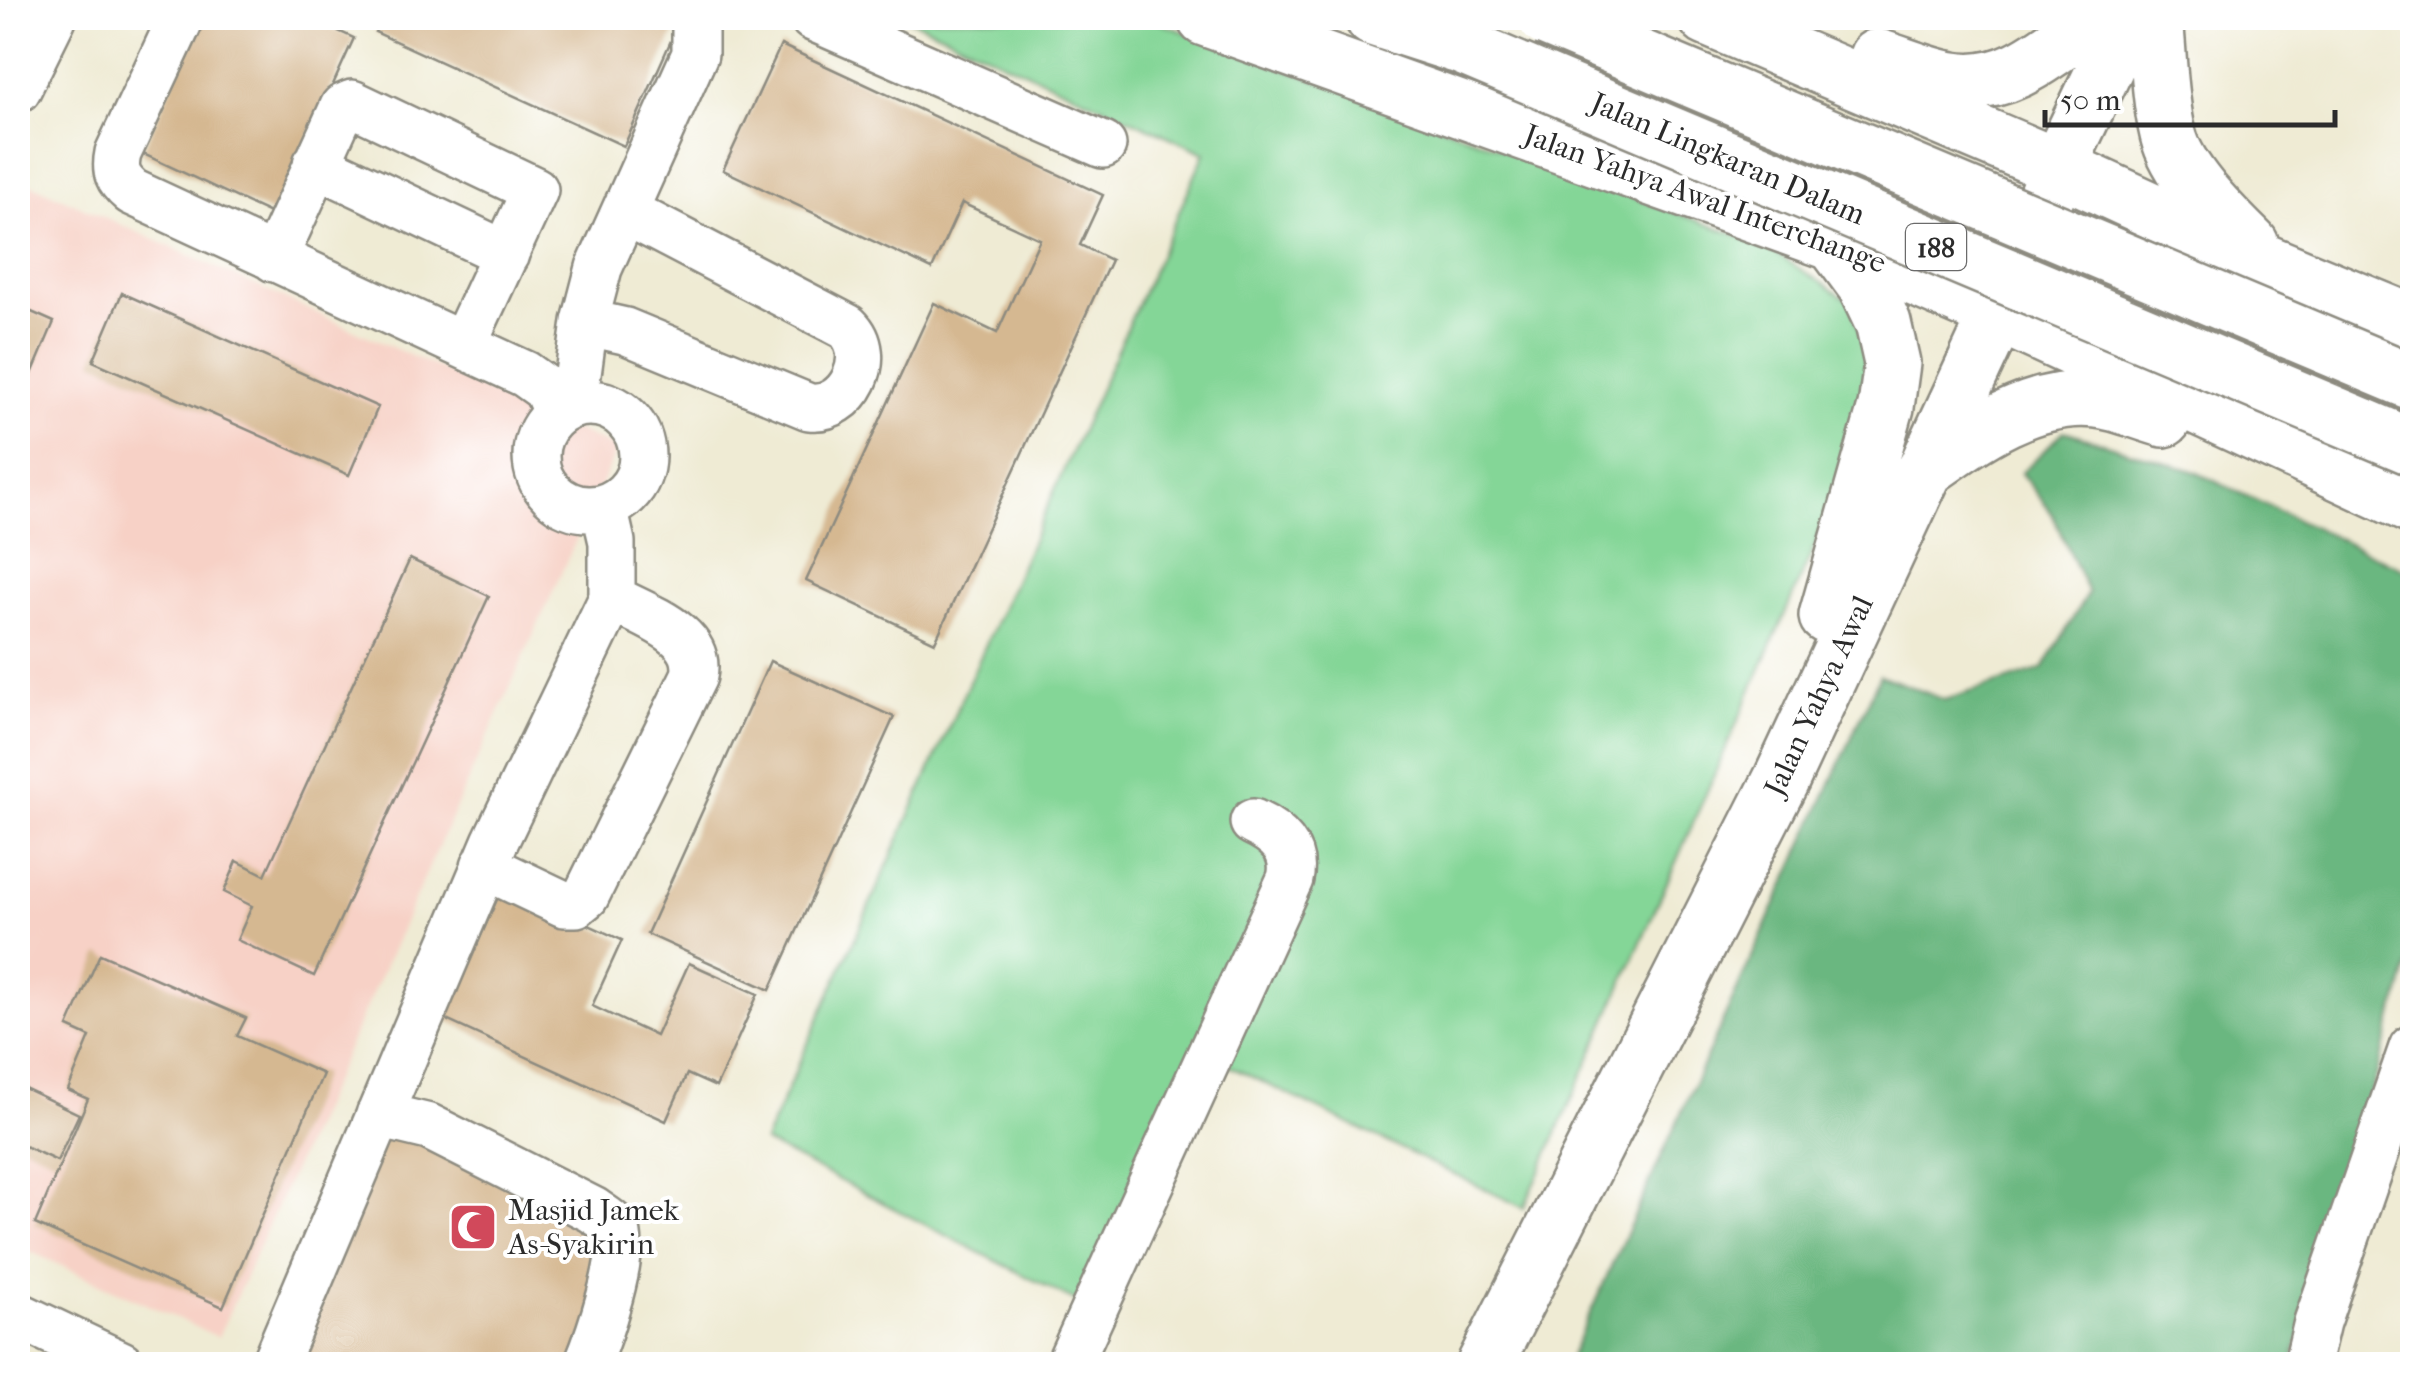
<svg xmlns="http://www.w3.org/2000/svg" width="2430" height="1382" viewBox="0 0 2430 1382" font-family="'IM FELL French Canon',serif">
<style>
.built{fill:#f7d1c6}
.green{fill:#84d697;stroke:#588061;stroke-width:2.5}
.forest{fill:#6bb780;stroke:#4b7156;stroke-width:2.5}
.building{fill:#d5b891}
.lines{fill:none;stroke-linecap:round;stroke-linejoin:round}
.minor-casing{stroke:#8d8b80;stroke-width:50}
.major-casing{stroke:#8d8b80;stroke-width:60}
.highway-casing{stroke:#8d8b80;stroke-width:60}
.minor{stroke:#fff;stroke-width:45}
.major{stroke:#fff;stroke-width:55}
.highway{stroke:#fff;stroke-width:55}
.highway-bridge-casing{stroke:#8d8b80;stroke-width:60;stroke-linecap:butt}
.highway-bridge{stroke:#fff;stroke-width:55}
.labels{text-anchor:middle;dominant-baseline:central;stroke-width:8;stroke-linejoin:round;paint-order:stroke}
.shield{fill:#fff;stroke:#6b6b6b;stroke-width:2.5}
.shield-label{font-size:28px;font-weight:bold;fill:#2b2b2b}
.street-label{font-size:30px;fill:#2b2b2b;stroke:#fff}
.poi-label{font-size:30px;fill:#2b2b2b;stroke:#fff;text-anchor:start}
</style>
<rect width="100%" height="100%" fill="#fff"/>
<filter id="ink" filterUnits="userSpaceOnUse"><feTurbulence type="fractalNoise" baseFrequency=".01" numOctaves="2"/><feDisplacementMap in="SourceGraphic" scale="20" xChannelSelector="R" yChannelSelector="G"/><feConvolveMatrix kernelMatrix="1 2 1 2 8 2 1 2 1" color-interpolation-filters="sRGB"/></filter>
<filter id="wash" filterUnits="userSpaceOnUse"><feTurbulence type="fractalNoise" baseFrequency=".0048" numOctaves="4" result="noise"/><feDisplacementMap in="SourceGraphic" scale="40" xChannelSelector="R" yChannelSelector="G"/><feGaussianBlur stdDeviation="2.25" result="paint"/><feColorMatrix in="noise" values="0 0 0 0 0 0 0 0 0 0 0 0 0 0 0 0 0 1.4 0 .05"/><feComposite in="paint" operator="in"/></filter>
<g filter="url(#wash)">
<rect width="100%" height="100%" fill="#efebd4"/>
<path class="built" d="M18,178L617,449L218,1337L18,1246Z"/>
<path class="green" d="M907,18H1147L1761,244L1850,301L1868,357L1852,461L1524,1208L1200,1052L1110,1319L764,1142L1205,153Z"/>
<path class="forest" d="M2064,431L2193,471L2412,573V953L2292,1364H1567L1880,675L1945,700L2043,669L2088,593L2051,512L2021,473Z"/>
<g id="blocks">
<path class="building" d="M202,18H310L354,38L274,215L141,153Z
M382,18H681L624,146L375,32Z
M781,45L1103,195L1080,245L1111,260L935,642L806,581L934,303L997,333L1040,239L962,203L932,269L723,170Z
M122,293L378,407L349,475L93,361Z
M18,306L54,322L18,407Z
M410,559L489,596L314,976L237,940L252,906L224,892L237,861L265,875Z
M770,661L894,717L770,990L647,934Z
M503,886L622,940L592,1006L656,1036L689,963L758,994L716,1087L687,1074L666,1121L444,1019Z
M100,954L246,1018L237,1036L323,1074L223,1307L35,1224L88,1099L68,1090L90,1037L68,1027Z
M18,1085L79,1114L57,1161L18,1143Z
M391,1120L642,1245L593,1364H289Z"/>
</g>
</g>
<g filter="url(#ink)">
<use href="#blocks" fill-opacity="0" stroke="#8d8b80" stroke-width="2.5"/>
<g class="lines">
<g class="minor-casing">
<path id="minor" d="M181,18L118,153C114,172 118,180 132,192L525,374L546,389L557,414
M813,18L1103,145
M18,89L53,18
M316,164L506,254
M274,259L343,107L352,103L535,190L463,345
M585,322L625,331L809,407C849,412 877,356 847,327L626,212
M536 456a53 53 0 1 1 106 0a53 53 0 1 1-106 0Z
M574,404L585,322L599,268L695,54V18
M484,866L564,904H576L586,896L694,676C703,633 644,616 612,598
M379,1115L429,1127L593,1210C601,1216 613,1222 617,1231C627,1254 597,1340 587,1364
M18,1315L121,1364
M274,1364L495,842L612,598V542L604,507
M1069,1364L1290,879C1297,850 1277,833 1253,822
M2307,1364L2317,1322L2412,1048"/>
</g>
<g class="major-casing">
<path id="major" d="M1205,18L1834,243L1998,314L2412,506
M1707,18L2058,167L2267,263L2412,323
M2155,18C2159,55 2159,97 2168,134C2177,173 2223,217 2251,245
M1877,57C1901,64 1928,76 1953,80C2009,90 2052,48 2094,18
M1925,470C1974,435 2032,393 2096,400C2118,402 2142,413 2164,419
M1827,616L1886,407L1892,363L1883,323L1865,285L1834,243
M1485,1364L1782,778L1998,314L2058,167L2129,18"/>
</g>
<g class="highway-casing">
<path id="highway" d="M1373,18L1460,46"/>
</g>
<use href="#minor" class="minor"/>
<use href="#major" class="major"/>
<use href="#highway" class="highway"/>
<g class="highway-bridge-casing">
<path id="highway-bridge" d="M1546,18L2412,382
M1460,46L2412,447"/>
</g>
<use href="#highway-bridge" class="highway-bridge"/>
</g>
</g>
<defs>
<g id="mosque-square" transform="scale(2.5)"><rect x="-9" y="-9" width="18" height="18" rx="4" fill="#d1495b" stroke="#fff"/><path d="M3.5-4.9A6 6 0 1 0 3.5 4.9A5 5 0 1 1 3.5-4.9Z" fill="#fff"/></g>
</defs>
<g fill-rule="evenodd">
<use href="#mosque-square" x="473" y="1227"/>
</g>
<g class="labels">
<rect class="shield" x="1906" y="224" width="60" height="46" rx="8"/>
<g class="shield-label">
<text x="1936" y="247">188</text>
</g>
<g class="street-label">
<text transform="translate(1728 159) rotate(23)">Jalan Lingkaran Dalam</text>
<text transform="translate(1705 199) rotate(20)">Jalan Yahya Awal Interchange</text>
<text transform="translate(1819 696) rotate(-65)">Jalan Yahya Awal</text>
</g>
<g class="poi-label">
<text x="508" y="1210">Masjid Jamek<tspan x="508" dy="34">As-Syakirin</tspan></text>
</g>
</g>
<rect width="2430" height="1382" fill="none" stroke="#fff" stroke-width="60"/>
<path d="M2045 110v15h290v-15" fill="none" stroke="#2b2b2b" stroke-width="5"/>
<text x="2060" y="110" font-size="30" fill="#2b2b2b" stroke="#ffffff" stroke-width="8" paint-order="stroke">50 m</text>
</svg>
